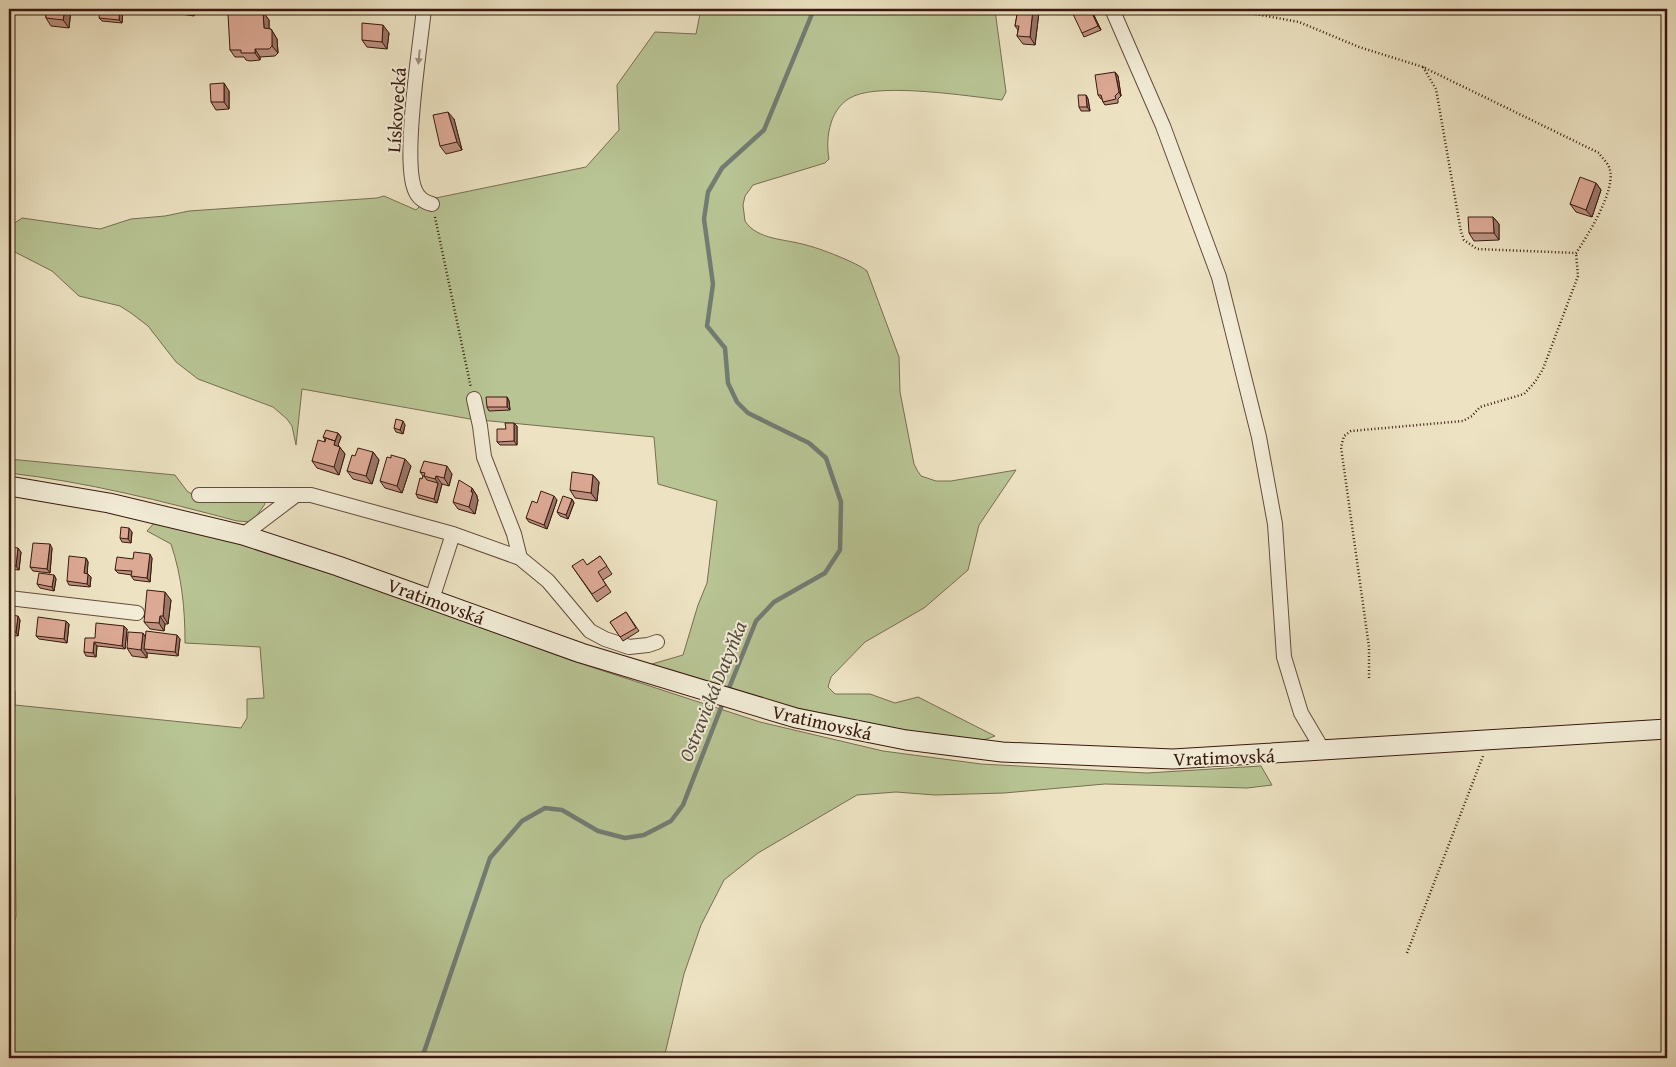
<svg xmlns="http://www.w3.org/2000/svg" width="1676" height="1067" viewBox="0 0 1676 1067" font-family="'Gentium Book Plus',serif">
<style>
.green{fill:#b8c494;stroke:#786e51}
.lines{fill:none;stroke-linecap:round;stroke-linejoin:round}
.stream{stroke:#727c73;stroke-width:4.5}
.minor-casing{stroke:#654c3b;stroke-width:16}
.secondary-casing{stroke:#38190e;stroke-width:21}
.path{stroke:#38190e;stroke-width:2.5;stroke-dasharray:1 2.5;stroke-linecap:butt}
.minor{stroke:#f3edd8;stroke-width:14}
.secondary{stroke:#f3edd8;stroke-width:19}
.wall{fill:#bd9180;stroke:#38190e}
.shaded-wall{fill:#9a7668;stroke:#38190e}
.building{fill:#dca995;stroke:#38190e}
.oneway{fill:#9f8e7d}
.labels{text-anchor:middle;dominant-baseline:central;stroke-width:4;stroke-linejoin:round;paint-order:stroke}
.street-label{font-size:19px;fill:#38190e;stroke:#f3edd8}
.water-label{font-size:20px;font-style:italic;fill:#554b40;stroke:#f3edd8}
</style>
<rect width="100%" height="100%" fill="#ede3c3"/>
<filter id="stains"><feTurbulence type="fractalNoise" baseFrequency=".004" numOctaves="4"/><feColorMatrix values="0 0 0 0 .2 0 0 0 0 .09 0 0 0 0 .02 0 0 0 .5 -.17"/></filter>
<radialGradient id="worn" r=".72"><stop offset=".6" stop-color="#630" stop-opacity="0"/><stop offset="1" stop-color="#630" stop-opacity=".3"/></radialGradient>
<path class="green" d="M701,9L995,10L1006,92L1002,100C968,96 884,83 854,96C830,106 825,137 829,159L825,163L753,185L745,196L743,205L745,221C757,240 786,239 806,245C819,248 858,263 867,271L899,357L900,392L914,464L917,470L921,476L936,481H951L1016,470L979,525L968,570L924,608L865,642L831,677L828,687L835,694H870L895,703L918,697L995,736L978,742L887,727L797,708L645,666L683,655L698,605L707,583L717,501L658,484L654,437L470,419L302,389L296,445L292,426L287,419L273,407L198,379L176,362L148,326L131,313L120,306L79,296L52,271L9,249V227L22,218L100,229L131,219L165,216L189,211L377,198L384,196L416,210L426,200L586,167L619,130L617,85L655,32L696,34Z
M9,459L175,475L187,491L195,496L263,500L265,504L252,522L237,521C162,501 87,482 9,473Z
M155,522L240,544L327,572L570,660L760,722L883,751L981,764L1147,773L1261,766L1272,785L1247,788L1105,784L1004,793L935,795L896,792L857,795L758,853L724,880L701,925L684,974L664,1058H9V935L16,917L15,796L9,795V690L15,691V705L241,728L247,718V699L264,698L260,647L185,643C185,609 182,577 171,544L147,531Z"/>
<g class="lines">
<path class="stream" d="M727,693L756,621L774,602L825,573L840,550L841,502L826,458L809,443L748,413L737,402L728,383L725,348L707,326L713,284L704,219L708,192L722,168L764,130L814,9
M422,1058L490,858L522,821L545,808L562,810L598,831L625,838L644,835L671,821L683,805L724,700"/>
<g class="minor-casing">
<path id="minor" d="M424,9C420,47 402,160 415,190C418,198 424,202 432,204
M1112,9L1163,126L1219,277L1259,437L1275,524L1284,657L1301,713L1324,752
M474,399L480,426L484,457L514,534L520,558L548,581L590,631L605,639L629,647L648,645L657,642
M199,495H311L453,534L520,558
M243,535L296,495
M9,598L137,613
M432,599L453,534"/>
</g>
<g class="secondary-casing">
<path id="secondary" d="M9,486L109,503L243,535L338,566L581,653L796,718L906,740L1002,752L1173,759L1667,729"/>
</g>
<path class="path" d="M1228,9L1299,22L1359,47L1423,67L1599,153C1602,158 1609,164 1610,170C1615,192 1588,235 1576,253L1477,249L1464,240L1461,232L1436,89L1423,67
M435,217L471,388
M1369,678V647L1341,447L1344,436L1351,431L1463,421L1472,416L1480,407L1524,394L1535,382L1543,369L1578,276L1576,253
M1407,953L1483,756"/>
<use href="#minor" class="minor"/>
<use href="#secondary" class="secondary"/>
</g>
<path class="wall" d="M42,9H71L69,28L51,26L46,18V14Z
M123,9L122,23L102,21L99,18Z
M194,9V16L181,14L178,10Z
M240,9H251L254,13L263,12L269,20V29H271L277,39L278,53L275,56L260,57V60L250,61L246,60L244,57H235L230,50L243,13Z
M1018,9H1036L1039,12L1035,45L1023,44L1017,36L1018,30L1015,26Z
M1091,9L1101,30L1084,37L1082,33Z
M389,33L387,49L367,47L362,40Z
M1115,72L1118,76L1121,96L1118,99V103L1105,105L1103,102L1102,99H1101L1098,95Z
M229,91V109L216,110L211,102Z
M1086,95L1088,99L1090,111H1081L1079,107Z
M454,119L462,150L446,154L440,146Z
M1596,183L1601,190L1592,217L1576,212L1570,204Z
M1493,217L1499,224V240L1474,241L1469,233Z
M507,397L509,401L510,410L489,411L487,407Z
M405,425L403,434L396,432L394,428Z
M517,426V445H500L497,442L506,429Z
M338,433L341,437L338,445L345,454L339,475L317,468L312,461L325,440L323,437Z
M373,452L379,460L372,484L353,479L347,471L355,456Z
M411,466L402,493L385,488L380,481Z
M420,472L452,474L449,486L442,484L437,503L418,498L416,494L423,476Z
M593,475L599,482L597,501L575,498L570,490Z
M472,488L477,496V498L478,500L475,514L458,509L453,502Z
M572,499L574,503L568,519L560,516L557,512Z
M557,500L547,529L529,522L526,518Z
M132,532L131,543L122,542L120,538Z
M9,540H12L14,544V548L21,552L19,570L9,569Z
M52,548L50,573L33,571L30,567Z
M600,556L612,574L603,580L611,592L597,602L572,566L587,565Z
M86,558L88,562L87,573L91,577L90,587L69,585L67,581Z
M152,558L150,582L134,580L131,576L132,575L118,573L115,570L133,559Z
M54,575L56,579L54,591L40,588L37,584Z
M171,600L168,624H165L164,631L150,629L144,622Z
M626,612L639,631L623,641L610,622Z
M9,615L20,620L18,636L9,635Z
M69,624L67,643L39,639L36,636Z
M127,629L125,649L97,646L96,657L86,656L84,652L95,638Z
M146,637L180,639L178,656L147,653V658L132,656L127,648Z"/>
<path class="shaded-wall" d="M9,9H11V14L9,11Z
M65,9H71L69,28L63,20Z
M120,9H123L122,23L119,20Z
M191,9H194V16L191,12Z
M249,9H251L254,12V21L249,13Z
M1033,9H1036L1039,12L1035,45L1030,37Z
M1090,9H1091L1101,30L1098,26Z
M263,12L269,20V36L264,28Z
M383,25L389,33L387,49L382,42Z
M271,29L277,39L278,53L272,46Z
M255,49L260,57V60L255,53Z
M1115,72L1118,76L1121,96L1119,92Z
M224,83L229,91V109L224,102Z
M1086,95L1088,99L1090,111L1087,107Z
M448,112L454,119L462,150L457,142Z
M1596,183L1601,190L1592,217L1586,210Z
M1493,217L1499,224V240L1494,233Z
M507,397L509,401L510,410L507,407Z
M403,421L405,425L403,434L400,430Z
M514,423L517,426V445L514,441Z
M338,433L341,437L338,445L345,454L339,475L334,467V445Z
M373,452L379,460L372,484L366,476Z
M405,459L411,466L402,493L397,486Z
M447,466L452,474L449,486L444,478Z
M593,475L599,482L597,501L591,493Z
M436,476L442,484L437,503L434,499L438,483L435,479Z
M472,488L477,496V498L478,500L475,514L469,507Z
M554,496L557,500L547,529L544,525Z
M572,499L574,503L568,519L566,515Z
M129,528L132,532L131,543L128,539Z
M12,540L14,544V551L11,547Z
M50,544L52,548L50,573L47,569Z
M18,548L21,552L19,570L16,566Z
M150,554L152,558L150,582L147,578Z
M86,558L88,562L87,577L84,573Z
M88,574L91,577L90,587L87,584Z
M54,575L56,579L54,591L52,587Z
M165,592L171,600L168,624L163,616Z
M18,616L20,620L18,636L16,632Z
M160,616L165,624L164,631L159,623Z
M66,621L69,624L67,643L64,639Z
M124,626L127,629L125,649L122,646Z
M143,633L148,641L144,649L147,653V658L141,650Z
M177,635L180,639L178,656L175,652Z
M94,642L97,646L96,657L93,653Z"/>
<path class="building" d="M46,9H65L63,20L46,18Z
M100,9H120L119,20L99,18Z
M179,9H191V12L178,10Z
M240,9H249V13L263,12L264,28L271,29L272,31V46L269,49H255V53H241V50H230L228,14L244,13V9Z
M1018,9H1033L1030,37L1017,36L1019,26H1015Z
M1081,9H1090L1098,26L1082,33L1072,12Z
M362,23L383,25L382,42L362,40Z
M1115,72L1119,92L1115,96L1116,99L1103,102L1101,95H1098L1095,75Z
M224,83V102H211L210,84Z
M1078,95H1086L1087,107H1079Z
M448,112L457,142L440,146L433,115Z
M1580,177L1596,183L1586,210L1570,204Z
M1468,217H1493L1494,233H1469Z
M486,397H507V407H487Z
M396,419L403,421L400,430L394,428Z
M505,423H514V441L497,442V429H506Z
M326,430L338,433L335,441L323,437Z
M326,438L335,441L334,445L340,447L334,467L312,461L318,440L325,442Z
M358,448L373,452L366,476L347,471L352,455L355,456Z
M391,455L405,459L397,486L380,481L387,457L391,458Z
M424,461L447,466L444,478L436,476L435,479L424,476L425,473L420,472Z
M572,472L593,475L591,493L570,490Z
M423,476H424L427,480L438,483L434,499L416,494L420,478L422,479Z
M459,480L472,488L471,492H473L469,507L453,502Z
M541,491L554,496L544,525L526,518L532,501L537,503Z
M563,496L572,499L566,515L557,512Z
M121,527L129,528L128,539L120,538Z
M9,540H12L11,547L18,548L16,566L9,565Z
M33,543L50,544L47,569L30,567Z
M134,552L150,554L147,578L131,576L132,571L115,570L117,557L133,559Z
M69,556L86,558L84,573L88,574L87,584L67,581Z
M600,556L607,566L598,572L606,585L592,594L572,566L583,559L587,565Z
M39,573L54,575L52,587L37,584Z
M147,590L165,592L163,616H160L159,623L144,622Z
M626,612L636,628L620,637L610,622Z
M9,615L18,616L16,632H9Z
M38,617L66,621L64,639L36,636Z
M96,623L124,626L122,646L94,642L93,653L84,652L85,638H95Z
M146,631L177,635L175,652L144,649Z
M128,632L143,633L141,650L127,648Z"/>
<defs><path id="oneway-solid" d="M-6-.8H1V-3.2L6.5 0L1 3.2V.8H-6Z" transform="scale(1.25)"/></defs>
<use class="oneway" href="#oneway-solid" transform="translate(419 57) rotate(96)"/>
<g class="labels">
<g class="street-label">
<text transform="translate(396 110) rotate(-86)">Lískovecká</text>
<text transform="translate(436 601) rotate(20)">Vratimovská</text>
<text transform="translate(822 722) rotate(13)">Vratimovská</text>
<text transform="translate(1224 757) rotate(-2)">Vratimovská</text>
</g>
<g class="water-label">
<text transform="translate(712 691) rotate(-68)">Ostravická Datyňka</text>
</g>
</g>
<rect width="1676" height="1067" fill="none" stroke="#ede3c3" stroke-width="30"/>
<rect x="10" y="10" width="1656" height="1047" fill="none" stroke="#38190e" stroke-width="2.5"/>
<rect x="15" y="15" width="1646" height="1037" fill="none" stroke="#38190e"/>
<rect width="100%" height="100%" filter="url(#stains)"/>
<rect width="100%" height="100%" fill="url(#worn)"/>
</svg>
